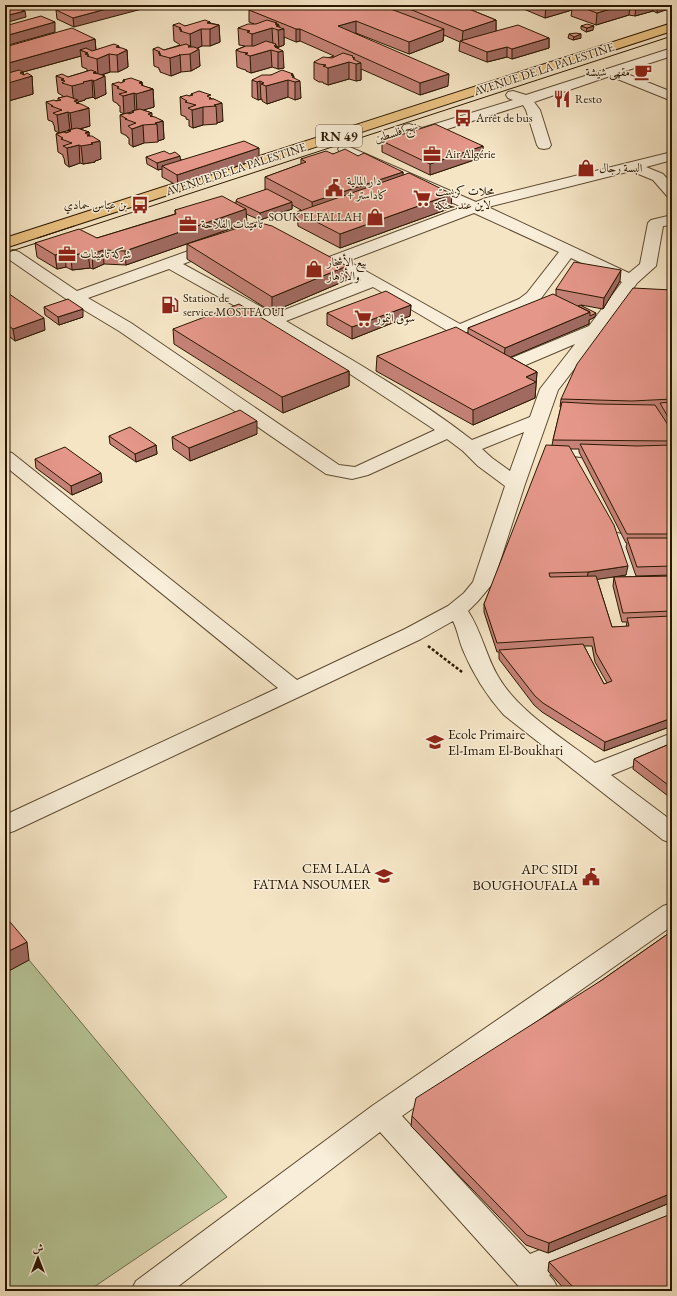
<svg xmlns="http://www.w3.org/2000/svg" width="677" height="1296" viewBox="0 0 677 1296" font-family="'EB Garamond',Amiri,serif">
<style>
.green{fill:#b7c698;stroke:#706e4c}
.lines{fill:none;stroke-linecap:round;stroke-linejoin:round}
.minor-casing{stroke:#5d4a31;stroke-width:2}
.major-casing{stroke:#2a1700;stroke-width:2}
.path{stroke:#2a1700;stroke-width:2.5;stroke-dasharray:3 2;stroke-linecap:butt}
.minor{fill:#f8eed9;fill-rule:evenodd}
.major{fill:#eac282;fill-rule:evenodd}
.tram{stroke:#2a1700;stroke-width:1}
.wall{fill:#c58277;stroke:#2a1700;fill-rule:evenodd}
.shaded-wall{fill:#a06a61;stroke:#2a1700}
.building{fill:#e5978a;stroke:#2a1700}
.labels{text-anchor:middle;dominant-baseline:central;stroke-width:3;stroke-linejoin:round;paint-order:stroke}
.far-street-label{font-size:12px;fill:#2a1700;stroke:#f8eed9}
.far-poi-label{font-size:12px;fill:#2a1700;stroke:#f8eed9;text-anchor:start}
.shield{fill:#f8eed9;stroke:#685841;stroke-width:1}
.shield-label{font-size:13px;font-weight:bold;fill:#2a1700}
.poi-label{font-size:14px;fill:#2a1700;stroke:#f8eed9;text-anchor:end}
</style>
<rect width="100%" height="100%" fill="#f5e5c5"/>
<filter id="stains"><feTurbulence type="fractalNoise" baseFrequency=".005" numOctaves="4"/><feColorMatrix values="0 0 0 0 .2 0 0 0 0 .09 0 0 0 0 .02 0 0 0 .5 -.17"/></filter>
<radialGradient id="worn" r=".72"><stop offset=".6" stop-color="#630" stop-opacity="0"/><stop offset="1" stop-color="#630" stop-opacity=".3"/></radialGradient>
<path class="green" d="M29,960L227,1197L88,1291H5V973Z"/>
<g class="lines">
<g class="minor-casing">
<path id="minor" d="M672,48V56L622,72L672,92V101L610,76L534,102L540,110L551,145L549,148L544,149L539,148L537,145L526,110L523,105L422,137L404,131L402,128L404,125L409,124L422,128L513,100L508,98L506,95L508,92L513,91L526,95Z
M345,145L476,202L486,198L672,152V160L646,167L663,174L672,184V197L667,196L653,180L631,171L488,207L629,273L640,264L648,223L651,220L672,215V225L663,226L656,266L637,283L608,325L558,390L525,484L493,583L478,601L468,611C482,632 486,657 499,678C520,713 563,738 595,763L672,733V750L611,775L672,821V843L663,840L504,715C487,696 473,674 463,650C459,641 458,631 453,621L421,639L303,695L14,831L5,834V815L278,688L5,466V451L12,453L297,680L405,629L448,606L464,593L473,582L505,486L478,466L463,451L447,439L368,475L352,479L326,474L119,331L69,301L7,258L5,255L7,252L13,250L19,252L77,291L216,241L222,243L224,246L222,249L183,264L274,314L361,280L329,263L327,260L329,257L462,207L340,152L338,149L340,146ZM474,213L559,252L527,293L519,299L460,324L348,261ZM571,258L622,282L589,326L502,362L499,366L502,370L508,371L514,370L575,344L540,389L530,417L472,440C414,395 349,358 286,321L373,287L453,334L459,335L531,307L539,301ZM169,269L267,324L350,374L435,430L355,467L339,465L131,323L88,298ZM524,432L510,471L492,458L482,449Z
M570,444L609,445L616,447L618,451L616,455C601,459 578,458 563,454L561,450L563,446Z
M618,533L625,535L628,539L639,572H672V584C657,584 629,590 620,576L608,539L611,535Z
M672,903V926L402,1116L530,1254L639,1209L654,1204L672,1205V1231L654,1230L648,1232L549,1275L554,1281L559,1291H523L380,1132L172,1291H131L136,1281L372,1106L663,906Z"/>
</g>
<g class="major-casing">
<path id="major" d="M672,23V31L5,248V238Z"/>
</g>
<path class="path" d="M428,646L462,672"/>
<use href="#minor" class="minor"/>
<use href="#major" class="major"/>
<path class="tram" d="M69,233L672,36
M38,238L74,226
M5,253L46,240"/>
</g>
<path class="wall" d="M267,5H459L496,20V31L549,38V48L512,59L507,57L487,62L459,51L460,42L444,35L443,41L409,54L356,33H355L448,86L420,95L361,69V80L356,81L349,79L328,85L323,83V82H319L314,79V62L334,56L300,41L296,42L284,37V45L279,47L276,46L278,47L284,68L278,69L272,67L251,73L246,71V70L242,69L237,67L236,50L245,46L239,45L238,28L254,24L249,22V10Z
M514,5H672L657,13L653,11L635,16L629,15L596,25L571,16L572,10L545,18Z
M56,10H82L74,27L57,19Z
M210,22V23L219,25L220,42L210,46H202L197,48L200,66L191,71L181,72L171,76L160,72V70H159V68L154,66L153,49L164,50L180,45L179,44L174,41L173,25L185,26Z
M581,26L593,30L586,32L581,29Z
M569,34L581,38L573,40L568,38Z
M95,39L96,50L119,48L127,50L128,67L118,72H110L102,75L106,94L95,99L93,97L85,99V100L78,102L90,126L80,129L89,132V136L101,159L95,161V162L83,164L80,163L69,167L65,164L64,158L63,157V155L58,152L56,134L59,133L55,131L54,125L53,124V122L48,120L46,102L56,101L58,100V98L63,97V96L58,93L56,76L68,77L88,71H87V69L82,67L81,56L23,72L24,75L32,76L33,94L5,102V47ZM68,130V132L66,133H60Z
M293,74V76H294V78L301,98L295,100L288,97L267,104L262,101V99L258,100L252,97V80L271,75Z
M123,80L142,82L143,86L153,89L154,107L143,110L152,113V117L163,121L164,139L158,141V142L144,143L133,147L129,144V138L127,137V136L121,133L120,115L124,114L120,112V106L118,105V104L113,101L112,84L121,83L123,82Z
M191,94L211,98V99H214L223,121L217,123V124L203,125L193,128L189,126V120L186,119V117L181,115L180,97L189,96H191Z
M382,141L483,146V157L430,175L382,152Z
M333,154L358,156L403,172V175L451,208L340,248L298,226L297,212L301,210L292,205V209L260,220L246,214L247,223L126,265L104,264L93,269L90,268L72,270L66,267L57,269L37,257L35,243L97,238L175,214V210L236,203V201L265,190V177L301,164V159Z
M146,157L181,160L259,159L178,186L162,177V169L158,170L147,164Z
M187,244L347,280L272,312L187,259Z
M620,281L603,309L581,305L595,317L589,320V324L510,357L537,372L535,398L473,425L376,371L377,356L468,334V328L556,295V289Z
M672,290V575L636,576L626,547L627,543H626L579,452V449H570L626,575L597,579L612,627H626L627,622H622L613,586L614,577L672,576V726L604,751L542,712L534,705L499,659V652H497L484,612V604L552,445L553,440L561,407H560L561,399ZM584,646H592L595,662L607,683L604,684Z
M5,291L45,330L15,341L5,333Z
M411,305L410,316L352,339L327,325V313Z
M44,307L83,317L59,325L45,315Z
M173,329L349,371V386L283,413L174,344Z
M257,434L190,461L173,449L172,437Z
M109,436L156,445L157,454L136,462L110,444Z
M35,459L102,482L72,495L36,468Z
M672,743V799L633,769L634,759Z
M672,931V1202L548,1253L526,1245L411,1126L412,1116L602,980Z
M549,1262L672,1291H566L548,1271Z"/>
<path class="shaded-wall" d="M121,5H157L74,27L73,18Z
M548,5H572V10L545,18L546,6Z
M624,5H630L629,15L596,25L597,13Z
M636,5H653V11L635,16Z
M657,5H672V8L657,13Z
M25,11L26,17L5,23V16Z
M496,20V32L462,42L463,31Z
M356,21V33L338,38V26Z
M55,22V32L5,46V36Z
M210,22V29L219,25L220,42L210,46V29L207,23Z
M277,23V25H279V30L284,29V45L279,47L278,30L275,24Z
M594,26L593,30L586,32L587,28Z
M272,28L273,45L252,51V34Z
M201,29L202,46L191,51L190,34Z
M296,29H300V41L296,42Z
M444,29L443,41L409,54V42Z
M581,34V38L573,40L574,37Z
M549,38V48L512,59V49Z
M95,39L96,52L88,53L80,50L81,56L5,77V64Z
M276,44V47H278V52L283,51L284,68L278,69V52L274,46Z
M119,46V54L127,50L128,67L118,72L117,55L116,47Z
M190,46L191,53L199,49L200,66L191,71L190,54L188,47Z
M507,47V57L487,62V52Z
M271,50L272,67L251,73L250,56Z
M109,54L110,72L98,76L97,59Z
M180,55L181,72L171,76L170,58Z
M349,62V79L328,85V68Z
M361,63V80L356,81V64Z
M23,72L24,78L32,76L33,94L5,102V84L20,73Z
M96,72V80L105,76L106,94L95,99L93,73Z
M449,74L448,86L420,95V83Z
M92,80L93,97L85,99V100L78,102L79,111L89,108L90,126L72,131L70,113L74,104L72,86L83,82Z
M288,80V97L267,104L266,86Z
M260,81L261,99L258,100L257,82Z
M300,81L301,98L295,100V82Z
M142,82L143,92L153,89L154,107L137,112L136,94L139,83Z
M134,93L135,111L124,114L123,96Z
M222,103L223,121L217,123L216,106L214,105Z
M203,107V125L193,128L192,110Z
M68,112L70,130L59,133L57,115Z
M163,121L164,139L158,141L157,124L155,123Z
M143,125L144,143L133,147L132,129Z
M89,132L90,144L91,143L100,141L101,159L95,161V162L83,164L81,146L85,133Z
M79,145L80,163L69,167L67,148Z
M483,146V157L430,175V164Z
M259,148V159L178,186L177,175Z
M180,156L181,163L162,166V169L158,170L157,163Z
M403,172V186L313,216L312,202Z
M452,194L451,208L340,248V234Z
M292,202V209L260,220V213Z
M246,209L247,223L126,265L125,251Z
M103,250L104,264L93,269L92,254Z
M65,252L66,267L57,269L55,255Z
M88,253L90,268L72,270L71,255Z
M347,266V280L272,312V297Z
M621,270L620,281L603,309L604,298Z
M411,305L410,316L352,339V327Z
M83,309V317L59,325L58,317Z
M590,312L596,313L595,317L589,320V324L504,360L505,348Z
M44,318L45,330L15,341L13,329Z
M349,371V386L283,413L282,397Z
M537,372L535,398L473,425V410L526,377Z
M257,421V434L190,461L189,448Z
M156,445L157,454L136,462L135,454Z
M101,473L102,482L72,495L71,486Z
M628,566L626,575L587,581L588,572Z
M672,718V726L604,751L605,742Z
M27,942L29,960L5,973V953Z
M672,1193V1202L548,1253L549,1243Z"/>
<path class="building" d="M103,5H121L73,18L56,10L71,6L82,10Z
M267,5H380L444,29L409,42L356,21L338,26L449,74L420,83L300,29H296L249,10Z
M400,5H459L496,20L463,31Z
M575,5H624L597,13Z
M14,7L25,11L5,16V9Z
M41,16L55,22L5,36V26Z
M205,20L210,22L207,23L219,25L210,29H201L190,34L180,31L182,30L179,29L181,28L173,25L179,23L185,26Z
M267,20L277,23L275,24L279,25L276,26L284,29L278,30L272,28L252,34L247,32L250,31L238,28L248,24H256Z
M587,24L594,26L587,28L581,26Z
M518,25L549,38L512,49L507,47L487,52L460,41Z
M72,28L95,39L5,64V47Z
M576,33L581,34L574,37L569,34Z
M266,41L276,44L274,46L278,47H275L283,51L278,52L271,50L250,56L245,54L248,53L241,52L236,50L246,46H254Z
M114,44L119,46L116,47L122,48L127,50L117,55L109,54L97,59L87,56L89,55L85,54L88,53L80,50L86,48L92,51Z
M186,44L190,46L188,47H194L199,49L190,54L179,55H180L170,58L159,55L161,54L158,53L160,52L153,49L158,47L164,50Z
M343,53L353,56L352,57L355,58L353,59L361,63L356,64L349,62L328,68L323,66L326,65L319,64L314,62L323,57L332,58Z
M19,70L23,72L20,73L24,75L27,73L32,76L5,84V74Z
M91,70L96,72L93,73L99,74L105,76L94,81L92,80L83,82L84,83L72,86L62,83L65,81L61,80L64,79L56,76L62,74L68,77Z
M282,70L293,74L291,75L294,76L292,77L300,81L295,82L288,80L266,86L261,84L264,83L260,81L257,82L252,80L262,75H271Z
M131,78L142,82L139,83L143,84L141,85L153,89L136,94L134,93L123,96L119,94L127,92L117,88L119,87L112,84L119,82L121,83L125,81L123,80Z
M199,91L211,95L207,96L211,98L209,99H214L222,103L214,105L216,106L203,107L192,110L188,108L196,105L185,102L187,101L180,97L187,95L189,96L193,95L191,94Z
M67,96L78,100L74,101L78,103H76L81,104L89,108L70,113L68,112L57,115L53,113L62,110L51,106H53L46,102L54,100L56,101L61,100L58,98Z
M140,109L152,113L148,114L152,116H150L155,117L163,121L155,123L157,124L143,125L132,129L128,126L136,123L125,119H127L120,115L127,113L129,114L134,112L132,111Z
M435,124L483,146L430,164L382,141Z
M77,128L89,132L85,133L89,135L87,136H92L100,141L91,143L93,144L81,146L79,145L67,148L63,146L72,143L61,139L63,138L56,134L64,132L66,133L71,131L68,130Z
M244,141L259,148L177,175L162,166Z
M345,149L358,156L364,153L403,172L312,202L265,177L306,162L301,159L326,151L333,154Z
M164,151L170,154L175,152L180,156L157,163L146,157Z
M409,173L452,194L340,234L297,212Z
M267,189L292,202L260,213L236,201L237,199Z
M222,196L246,209L125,251L103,250L92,254L88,253L71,255L65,252L55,255L35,243L79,229L97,238L176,214L175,210Z
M257,222L272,226L347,266L272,297L187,244Z
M574,262L621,270L604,298L556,289Z
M633,288L672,290V399L632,401L561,399L577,364Z
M5,291L44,318L13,329L5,323Z
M386,291L411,305L352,327L327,313Z
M553,294L590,312L505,348L468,328Z
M68,299L83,309L58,317L44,307Z
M239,304L349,371L282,397L173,329Z
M580,305L596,313L590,316V312L578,306Z
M456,327L537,372L526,377L536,382L473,410L377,356Z
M562,402L597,404L655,405L672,431V441L553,440Z
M672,402V424L660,403Z
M240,410L257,421L189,448L172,437Z
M130,427L156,445L135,454L109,436Z
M580,444L637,446L672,445V534H627Z
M546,445L569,446L614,525L628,566L588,572L549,573L550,577L596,576L612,627L629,626L627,618L672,616V718L605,742L543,703L535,696L499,650L583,644L604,684L612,681L596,653L593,637L497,643L484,604Z
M65,447L101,473L71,486L35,459Z
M627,538H672V566L637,567Z
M672,576V611L623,613L614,577Z
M672,743V788L634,759Z
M5,916L27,942L5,953Z
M672,931V1193L549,1243L527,1235L412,1116L416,1098L602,980Z
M671,1214L672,1215V1291H577L549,1262Z"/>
<defs>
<g id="cafe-bare" transform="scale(1.38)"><path d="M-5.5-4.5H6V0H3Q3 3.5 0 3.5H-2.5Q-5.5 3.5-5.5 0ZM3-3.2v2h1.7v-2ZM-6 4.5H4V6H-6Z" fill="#8f2418" stroke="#f8eed9" stroke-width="2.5" paint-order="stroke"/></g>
<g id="restaurant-bare" transform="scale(1.38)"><path d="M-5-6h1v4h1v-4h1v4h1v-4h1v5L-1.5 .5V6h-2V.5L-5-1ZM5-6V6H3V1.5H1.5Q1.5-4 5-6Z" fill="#8f2418" stroke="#f8eed9" stroke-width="2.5" paint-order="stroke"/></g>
<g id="bus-bare" transform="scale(1.38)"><path d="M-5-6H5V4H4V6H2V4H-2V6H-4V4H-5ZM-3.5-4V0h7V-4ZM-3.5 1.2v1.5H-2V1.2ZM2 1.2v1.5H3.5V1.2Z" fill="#8f2418" stroke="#f8eed9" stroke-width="2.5" paint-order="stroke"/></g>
<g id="office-bare" transform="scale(1.38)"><path d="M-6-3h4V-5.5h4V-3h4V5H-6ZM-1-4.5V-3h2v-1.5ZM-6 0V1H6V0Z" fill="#8f2418" stroke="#f8eed9" stroke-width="2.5" paint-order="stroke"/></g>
<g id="shop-bare" transform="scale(1.38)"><path d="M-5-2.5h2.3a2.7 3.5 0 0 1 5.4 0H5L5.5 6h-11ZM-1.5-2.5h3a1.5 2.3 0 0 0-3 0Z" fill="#8f2418" stroke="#f8eed9" stroke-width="2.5" paint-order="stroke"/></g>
<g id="civic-bare" transform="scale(1.38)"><path d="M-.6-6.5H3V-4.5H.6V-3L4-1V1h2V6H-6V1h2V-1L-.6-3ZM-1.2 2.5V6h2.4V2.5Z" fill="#8f2418" stroke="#f8eed9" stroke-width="2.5" paint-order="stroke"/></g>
<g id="supermarket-bare" transform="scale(1.38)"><path d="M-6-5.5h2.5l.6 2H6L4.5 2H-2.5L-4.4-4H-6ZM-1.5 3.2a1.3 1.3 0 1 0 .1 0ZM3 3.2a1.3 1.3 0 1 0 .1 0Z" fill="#8f2418" stroke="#f8eed9" stroke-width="2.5" paint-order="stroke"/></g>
<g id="fuel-bare" transform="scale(1.38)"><path d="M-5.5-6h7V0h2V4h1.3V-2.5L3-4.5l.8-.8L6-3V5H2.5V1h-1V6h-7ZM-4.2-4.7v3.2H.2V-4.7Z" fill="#8f2418" stroke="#f8eed9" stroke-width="2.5" paint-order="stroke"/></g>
<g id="school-bare" transform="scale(1.38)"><path d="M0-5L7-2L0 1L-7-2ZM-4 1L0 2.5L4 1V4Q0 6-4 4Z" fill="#8f2418" stroke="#f8eed9" stroke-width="2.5" paint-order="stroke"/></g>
</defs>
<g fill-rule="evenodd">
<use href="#cafe-bare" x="643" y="72"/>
<use href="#restaurant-bare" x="562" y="99"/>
<use href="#bus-bare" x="463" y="118"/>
<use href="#office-bare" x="432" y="154"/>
<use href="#shop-bare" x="586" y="168"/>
<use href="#civic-bare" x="334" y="188"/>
<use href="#supermarket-bare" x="422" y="198"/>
<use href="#bus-bare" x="140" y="205"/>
<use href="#shop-bare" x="375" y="217"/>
<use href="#office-bare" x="188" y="224"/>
<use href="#office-bare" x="67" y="254"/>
<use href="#shop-bare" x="314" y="269"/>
<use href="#fuel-bare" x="170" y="305"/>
<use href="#supermarket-bare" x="363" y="318"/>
<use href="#school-bare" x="435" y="742"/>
<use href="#school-bare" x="384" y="876"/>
<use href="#civic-bare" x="591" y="877"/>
</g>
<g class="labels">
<g class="far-street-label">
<text transform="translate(544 69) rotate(-18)">AVENUE DE LA PALESTINE</text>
<text transform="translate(396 132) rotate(-18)">نهج فلسطين</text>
<text transform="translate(236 169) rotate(-18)">AVENUE DE LA PALESTINE</text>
</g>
<g class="far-poi-label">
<text x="630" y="72" text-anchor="end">مقهى شيشة</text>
<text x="575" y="99">Resto</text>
<text x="476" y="118">Arrêt de bus</text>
<text x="445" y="154">Air Algérie</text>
<text x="599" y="168">البسة رجال</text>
<text x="347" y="181">دار المالية<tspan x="347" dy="14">+ كاداستر</tspan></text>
<text x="435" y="191">محلات كريست<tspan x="435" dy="14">لاين عند حنكة</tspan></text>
<text x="127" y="205" text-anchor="end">بن عباس حمادي</text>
<text x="362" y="217" text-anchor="end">SOUK ELFALLAH</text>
<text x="201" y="224">تأمينات الفلاحة</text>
<text x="80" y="254">شركة تامينات</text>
<text x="327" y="262">بيع الأشجار<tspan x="327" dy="14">والأزهار</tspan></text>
<text x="183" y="298">Station de<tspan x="183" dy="14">service MOSTFAOUI</tspan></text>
<text x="376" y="318">سوق التمور</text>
</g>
<rect class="shield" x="316" y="125" width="46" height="22" rx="3"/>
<g class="shield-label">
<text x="339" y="136">RN 49</text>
</g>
<g class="poi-label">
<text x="448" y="734" text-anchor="start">Ecole Primaire<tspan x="448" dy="16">El-Imam El-Boukhari</tspan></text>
<text x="371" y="868">CEM LALA<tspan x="371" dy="16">FATMA NSOUMER</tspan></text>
<text x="578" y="869">APC SIDI<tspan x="578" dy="16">BOUGHOUFALA</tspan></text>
</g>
</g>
<rect width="677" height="1296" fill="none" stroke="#f5e5c5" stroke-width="20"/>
<rect x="6" y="6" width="665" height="1284" fill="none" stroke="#2a1700" stroke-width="2"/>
<rect x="10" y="10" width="657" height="1276" fill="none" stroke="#2a1700"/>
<g transform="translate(38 1258)" stroke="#f8eed9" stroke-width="3" paint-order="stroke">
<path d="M0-3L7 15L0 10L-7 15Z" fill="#2a1700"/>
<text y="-6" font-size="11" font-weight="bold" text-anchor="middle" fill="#2a1700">ش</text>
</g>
<rect width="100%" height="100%" filter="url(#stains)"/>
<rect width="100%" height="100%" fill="url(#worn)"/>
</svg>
